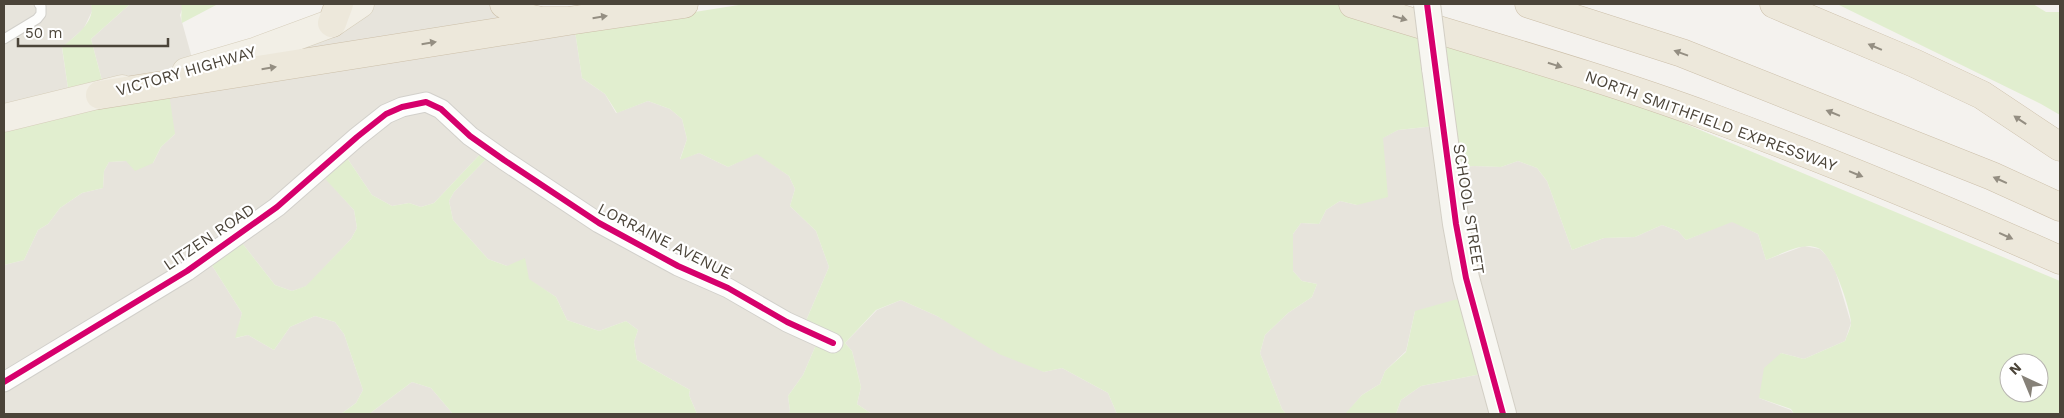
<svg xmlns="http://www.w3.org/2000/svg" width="2064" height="418" viewBox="0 0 2064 418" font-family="'Work Sans',sans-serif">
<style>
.residential{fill:#e7e4dc}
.green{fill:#e1eecf;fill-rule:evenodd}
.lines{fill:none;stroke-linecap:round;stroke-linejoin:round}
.lane-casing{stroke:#d2d0cb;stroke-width:11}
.street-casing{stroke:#d2d0cb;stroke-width:21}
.secondary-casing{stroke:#d3cfc5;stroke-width:28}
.primary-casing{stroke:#d6cebb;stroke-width:29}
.highway-casing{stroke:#ccbfa9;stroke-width:29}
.lane{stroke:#fdfdfc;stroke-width:9}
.street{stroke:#fdfdfc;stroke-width:19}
.secondary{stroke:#f7f6f1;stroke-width:26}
.primary{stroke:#f2efe6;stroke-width:28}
.highway{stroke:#ede8db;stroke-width:28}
.secondary-bridge-casing{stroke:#d3cfc5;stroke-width:28;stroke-linecap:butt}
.secondary-bridge{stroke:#f7f6f1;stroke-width:26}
.cycleway-casing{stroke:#fff;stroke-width:9}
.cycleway{stroke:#d6006c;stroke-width:6}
.oneway{fill:#948e82}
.labels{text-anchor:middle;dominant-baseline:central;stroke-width:4.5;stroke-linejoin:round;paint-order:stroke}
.street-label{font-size:16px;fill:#4b4439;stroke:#fff}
</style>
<rect width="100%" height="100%" fill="#f4f2ee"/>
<path class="residential" d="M4,4H91L93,9L84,28L62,48L69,95L4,116Z
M134,4H181L183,7L180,15L194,65L366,4H496L575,31L582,78L605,94L616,113L648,101L670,109L682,119L687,139L680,159L699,153L728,167L757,153L789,176L795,189L790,206L816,231L829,267L805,323L819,338L803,375L788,396L790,411L788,414H697L689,395L690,390L637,360L634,342L638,330L626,321L599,331L567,320L556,297L507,266L488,259L453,220L449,201L454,192L492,153L485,149L434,203L421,207L409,203L392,206L372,195L341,149L318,170L354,210L357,228L351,239L307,286L292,291L275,285L235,234L206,256L242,313L236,338L248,335L274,350L290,327L315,316L335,322L344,334L363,390L356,403L341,414H4V265L24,260L38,230L48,224L60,208L82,193L103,188L104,171L109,162L126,161L153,163L161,147L175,134L104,88L91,39L129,5Z
M1435,126L1447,169L1474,166L1501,167L1518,161L1537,168L1547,181L1572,250L1604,238L1635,237L1662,225L1678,231L1686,240L1732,221L1758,234L1766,260L1804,246L1820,249L1827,256L1836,273L1851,323L1845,341L1804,359L1781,353L1759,398L1791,410L1794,414H1396L1401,400L1421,386L1486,373L1415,311L1406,351L1385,371L1380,384L1362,395L1346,414H1286L1282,409L1260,353L1265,335L1288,313L1312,297L1317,284L1302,281L1293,271V234L1301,223L1319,224L1326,210L1340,201L1357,205L1382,138L1398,130Z
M901,300L937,316L1044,372L1062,368L1108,393L1117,414H872L857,404L861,387L852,351L845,343L877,310Z
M412,382L431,388L453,414H369Z"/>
<path class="green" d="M91,4H134L129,5L91,39L104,88L168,87L175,134L161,147L153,163L135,171L126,161L109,162L104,171L103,188L82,193L60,208L48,224L38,230L24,260L4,265V116L69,95L62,47C74,37 96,22 91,4Z
M181,4H218L182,23C180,15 183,9 181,4Z
M745,4H1353L1631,101L2060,281V414H1794L1791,409L1759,398L1764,368L1781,353L1804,359L1845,341C1847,335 1851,328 1851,322C1850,308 1832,253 1818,248C1802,242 1782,254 1766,260L1758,234L1732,222L1686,240L1678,231L1662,225L1635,237L1604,238L1572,250L1547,181L1537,168L1518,161L1501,167L1474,166L1447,169L1435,126L1398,130L1383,138L1388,197L1357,205L1340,201L1326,210L1319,224L1301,223L1293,234V271L1302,281L1317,284L1312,297L1288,313L1265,335L1260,353L1282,409L1286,414H1117L1108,393L1062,368L1044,372L999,354L937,316L901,300L876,310L845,343L852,351L861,387L857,404L872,414H788L790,411L788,396L803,375L819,338L805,323L829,267L816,231L790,206L795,189L789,176L757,154L728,167L699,153L680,160L687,139L682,119L670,109L648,101L617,113L605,94L582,78L575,31ZM2009,363H2039V393H2009Z
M1837,4H2033L2046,12H2060V115L2041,104Z
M341,149L372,195L392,206L409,203L421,207L434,203L485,149L492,153L454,192L449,201L453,220L488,259L507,266L525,258L529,279L556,297L567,320L599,331L626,321L638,330L634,342L637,360L690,390L689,395L697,414H453L431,388L412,382L369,414H341L356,403L363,390L344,334L335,322L315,316L290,327L274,350L248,335L235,338L242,313L206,256L235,234L275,285L292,291L306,286L351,239L357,228L354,210L317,170Z
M1468,296L1486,373L1421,386L1401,400L1396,414H1345L1362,395L1380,384L1385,371L1406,352L1415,311Z"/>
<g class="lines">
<g class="lane-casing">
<path id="lane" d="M4,39L37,19L41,14V6L39,4"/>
</g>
<g class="street-casing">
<path id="street" d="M4,382L187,271L277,207L357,137L386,114L402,107L426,102L441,109L470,136L504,160L599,223L678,266L728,288L787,322L833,343"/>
</g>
<g class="secondary-casing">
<path id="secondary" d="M1435,68L1456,224L1466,278L1503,414"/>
</g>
<g class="primary-casing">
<path id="primary" d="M186,72L254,52L332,23L360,4
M4,118L122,89"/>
</g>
<g class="highway-casing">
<path id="highway" d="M504,4L527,18L541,21H568L684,4
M1353,4C1472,41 1593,74 1710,117C1828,160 1945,209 2060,260
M1529,4L1682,53L1992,176L2060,207
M1774,4L1914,63L1982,95L2060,147
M332,23L339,4
M100,95L568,21"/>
</g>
<use href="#lane" class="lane"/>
<use href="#street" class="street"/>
<use href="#secondary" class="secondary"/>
<use href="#primary" class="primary"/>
<use href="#highway" class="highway"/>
<g class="secondary-bridge-casing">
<path id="secondary-bridge" d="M1427,4L1435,68"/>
</g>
<use href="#secondary-bridge" class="secondary-bridge"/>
<g class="cycleway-casing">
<path id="cycleway" d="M1427,4L1456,224L1466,278L1503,414
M4,382L187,271L277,207L357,137L386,114L402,107L426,102L441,109L470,136L504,160L599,223L678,266L728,288L787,322L833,343"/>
</g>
<use href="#cycleway" class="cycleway"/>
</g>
<defs><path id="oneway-solid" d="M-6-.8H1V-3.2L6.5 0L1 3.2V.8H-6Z" transform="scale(1.25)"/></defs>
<g class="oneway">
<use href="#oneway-solid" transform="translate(600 17) rotate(-9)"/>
<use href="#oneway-solid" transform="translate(1400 18) rotate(16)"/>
<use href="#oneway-solid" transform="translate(429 43) rotate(-9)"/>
<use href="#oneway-solid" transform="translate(1875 47) rotate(-157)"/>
<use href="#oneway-solid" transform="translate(1681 53) rotate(-160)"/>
<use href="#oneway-solid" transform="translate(1555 65) rotate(18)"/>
<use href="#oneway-solid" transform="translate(269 68) rotate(-9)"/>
<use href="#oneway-solid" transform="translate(1833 113) rotate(-158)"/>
<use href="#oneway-solid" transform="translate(2020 120) rotate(-146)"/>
<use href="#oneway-solid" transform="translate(1856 174) rotate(22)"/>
<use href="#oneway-solid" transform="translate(2000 180) rotate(-156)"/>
<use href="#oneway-solid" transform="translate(2006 236) rotate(24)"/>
</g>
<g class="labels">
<g class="street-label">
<text transform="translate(186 71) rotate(-16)">VICTORY HIGHWAY</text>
<text transform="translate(1711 121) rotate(20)">NORTH SMITHFIELD EXPRESSWAY</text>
<text transform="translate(1469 209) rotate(81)">SCHOOL STREET</text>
<text transform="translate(209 237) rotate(-34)">LITZEN ROAD</text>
<text transform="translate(665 241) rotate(27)">LORRAINE AVENUE</text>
</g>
</g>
<rect width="2064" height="418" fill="none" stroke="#4b4439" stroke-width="10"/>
<g transform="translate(2024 378) rotate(316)"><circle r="24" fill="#ffffff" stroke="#b7b4b0"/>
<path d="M0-4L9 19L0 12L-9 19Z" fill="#868178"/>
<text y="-8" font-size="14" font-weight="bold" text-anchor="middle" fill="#4b4439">N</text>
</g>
<path d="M18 38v8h150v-8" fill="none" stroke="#4b4439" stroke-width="2.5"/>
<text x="25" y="38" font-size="15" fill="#4b4439" stroke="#ffffff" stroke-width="4" paint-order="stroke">50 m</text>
</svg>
